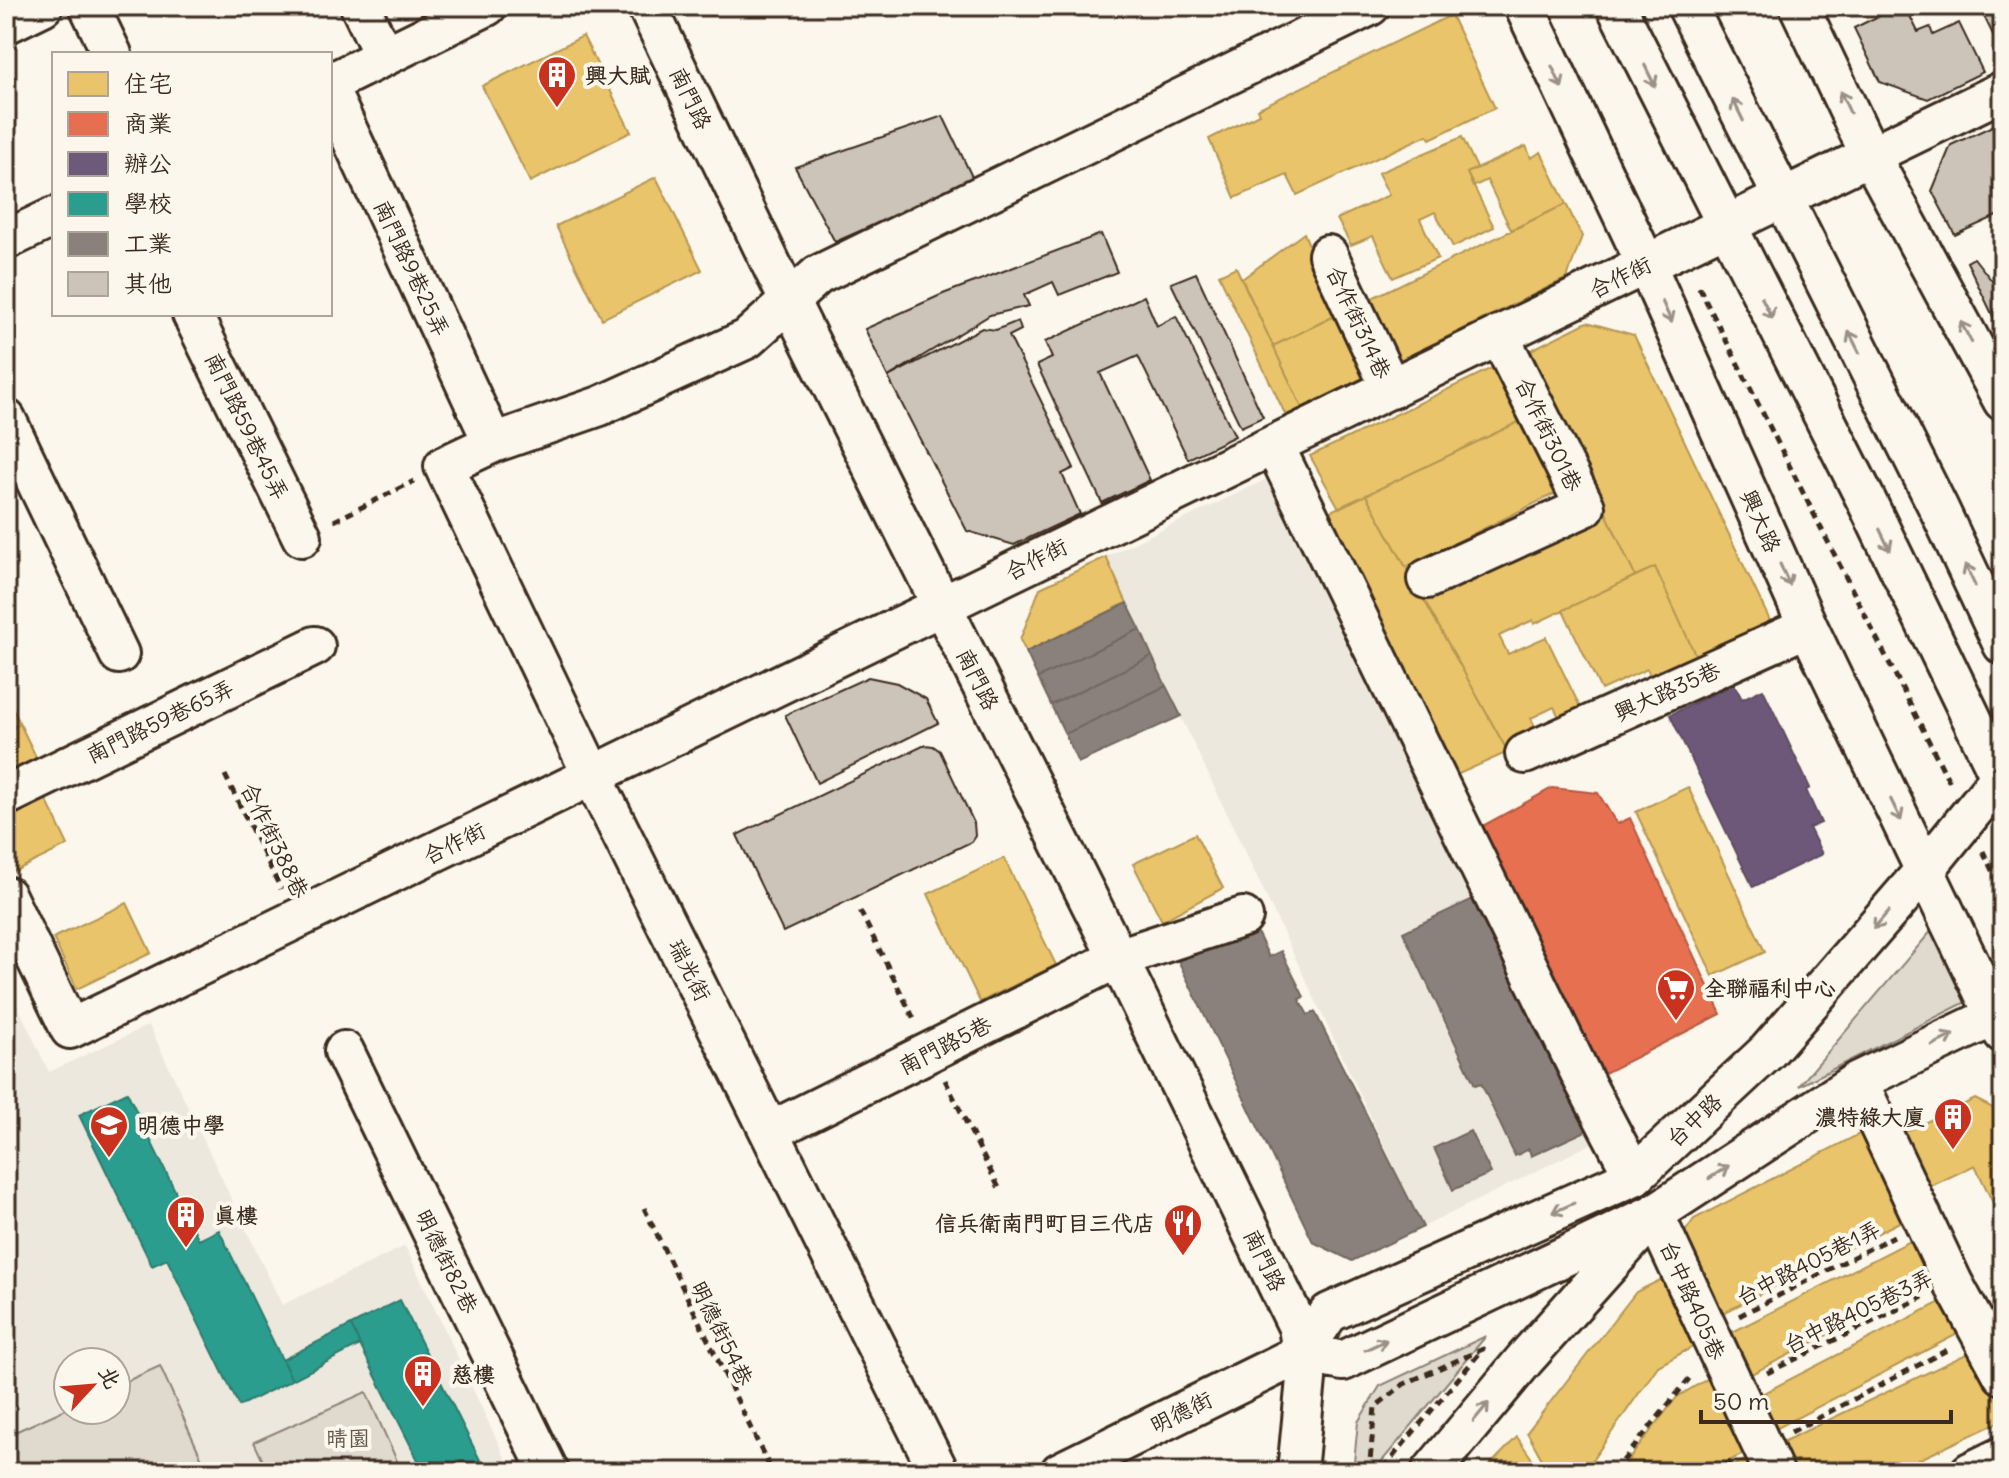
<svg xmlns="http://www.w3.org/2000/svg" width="2009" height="1478" viewBox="0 0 2009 1478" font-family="Delius,'LXGW WenKai TC',sans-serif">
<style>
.built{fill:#ede8dd;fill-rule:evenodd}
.green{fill:#dfd9ce;stroke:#8d8276;stroke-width:2}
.homes{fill:#e9c46a;stroke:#b59653;stroke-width:2}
.shops{fill:#e76f51;stroke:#b35a42;stroke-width:2}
.offices{fill:#6d597a;stroke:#5e4b5e;stroke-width:2}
.schools{fill:#2a9d8f;stroke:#2f7a6d;stroke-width:2}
.industry{fill:#8a817c;stroke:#726760;stroke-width:2}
.building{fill:#ccc4b9;stroke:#3b2a1e;stroke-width:2}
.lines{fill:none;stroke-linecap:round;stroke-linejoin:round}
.minor-casing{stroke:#3b2a1e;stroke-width:44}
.path{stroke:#3b2a1e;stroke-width:5;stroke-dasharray:8 6;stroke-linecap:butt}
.minor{stroke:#fbf7ec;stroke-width:38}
.oneway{stroke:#9b9085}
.labels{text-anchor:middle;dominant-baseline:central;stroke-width:8;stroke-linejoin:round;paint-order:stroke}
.poi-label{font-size:22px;font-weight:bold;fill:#3b2a1e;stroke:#fbf7ec;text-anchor:start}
.street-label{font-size:22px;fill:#3b2a1e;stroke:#fbf7ec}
.park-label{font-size:22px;fill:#64564a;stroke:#fbf7ec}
</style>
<rect width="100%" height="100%" fill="#fbf7ec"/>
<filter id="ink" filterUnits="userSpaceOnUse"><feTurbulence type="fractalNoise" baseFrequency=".0125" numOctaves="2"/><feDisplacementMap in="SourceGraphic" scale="16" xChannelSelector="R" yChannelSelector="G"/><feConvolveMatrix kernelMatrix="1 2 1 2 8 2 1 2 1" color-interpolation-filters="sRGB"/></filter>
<g filter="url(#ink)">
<path class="built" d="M1269,478L1595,1142L1423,1227L1105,557Z
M6,981L49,1072L149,1025L282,1305L405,1246L512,1472H6ZM68,1362H116V1410H68Z"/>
<path class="green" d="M1932,930L1968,1001L1799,1086Z
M1486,1336L1373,1472H1353L1358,1422L1380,1386Z
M160,1366L206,1468L197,1472H6V1436L68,1408V1410H116V1386Z
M366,1392L402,1472H268L254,1442Z"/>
<path class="homes" d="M1451,15L1495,108L1430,139L1427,135L1297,195L1287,175L1235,198L1209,139L1259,114L1257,109Z
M583,36L631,132L530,182L482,86Z
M1462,137L1477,168L1467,173L1494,227L1453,247L1435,212L1420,219L1438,258L1393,278L1373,236L1351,245L1337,219L1389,195L1378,173Z
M1526,146L1531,158L1541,152L1566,204L1511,230L1487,180L1473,187L1467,173Z
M656,177L702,270L602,319L556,226Z
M1566,204L1582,236L1567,278L1302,408L1273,346Z
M1304,233L1313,255L1363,302L1273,346L1242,279Z
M1236,267L1302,408L1286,416L1219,275Z
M1587,322L1634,335L1773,627L1699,663L1655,567L1635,576L1531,350Z
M1498,365L1525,419L1339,508L1310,456Z
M1525,419L1560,491L1406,567L1366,495Z
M1366,495L1508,752L1452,777L1324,514Z
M1602,504L1635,576L1534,624L1533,620L1499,636L1508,654L1546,637L1585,717L1564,727L1554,707L1531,718L1537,731L1505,747L1415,583Z
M1106,557L1127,603L1026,652L1020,640L1040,588Z
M1655,567L1699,663L1654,684L1647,669L1601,690L1563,610Z
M6,694L20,724L6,731Z
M20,724L40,765L6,781V731Z
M1688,787L1765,952L1713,976L1636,812Z
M41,789L68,845L13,872L6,859V806Z
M1195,834L1223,888L1162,921L1133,864Z
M1004,858L1056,965L980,1002L928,894Z
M127,903L151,953L77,989L53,938Z
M1975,1099L2003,1113V1224L1975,1165L1923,1190L1896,1136Z
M1865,1131L1909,1217L1716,1317L1678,1242L1694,1219Z
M1916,1238L1937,1278L1742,1379L1721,1338Z
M1668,1276L1698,1344L1658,1366L1584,1472H1549L1527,1432L1636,1292Z
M1950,1297L1967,1329L1770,1432L1752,1399Z
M1981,1347L2003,1393V1420L1893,1472H1784L1772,1447Z
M1716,1374L1752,1450L1706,1472H1619L1677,1397Z
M1517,1437L1541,1472H1488L1486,1469Z
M1757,1454L1765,1472H1720Z"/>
<path class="shops" d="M1552,788L1598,793L1617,824L1630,818L1721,1014L1601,1075L1479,828Z"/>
<path class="offices" d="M1734,684L1742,699L1763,689L1810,788L1806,790L1821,823L1809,828L1822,854L1753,887L1670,715Z"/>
<path class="schools" d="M127,1092L199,1240L219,1230L292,1380L239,1406L167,1259L152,1266L79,1115Z
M400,1300L486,1472H424L360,1345L351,1325Z
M351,1325L360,1345L292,1380L282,1360Z"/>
<path class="industry" d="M1127,603L1140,629L1038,678L1026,652Z
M1140,629L1152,656L1051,705L1038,678Z
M1152,656L1166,686L1065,734L1051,705Z
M1166,686L1181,716L1078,763L1065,734Z
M1475,898L1588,1130L1531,1156L1529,1149L1515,1156L1481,1083L1475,1085L1403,932Z
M1250,918L1269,957L1281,951L1304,997L1299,999L1308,1015L1315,1012L1423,1227L1352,1261L1313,1242L1175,954Z
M1470,1131L1491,1173L1453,1190L1434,1148Z"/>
<path class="building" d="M1899,6H1905L1918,32L1930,27L1933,35L1959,23L1983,72L1928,99L1880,82L1854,28Z
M1979,6H2003V55Z
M943,116L974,181L835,242L795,167Z
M2003,121V213L1955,235L1932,191L1951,145Z
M1101,234L1117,272L1059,295L1053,282L1024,295L1029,306L990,315L888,377L865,329L943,294Z
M1974,258L2003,295V337L1967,262Z
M1196,273L1263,417L1241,427L1171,283Z
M1144,296L1157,326L1176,316L1235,436L1188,459L1138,356L1100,373L1150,480L1102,503L1037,365L1052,358L1045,342Z
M1018,321L1021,330L1009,336L1074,468L1062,474L1080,514L1014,545L967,531L888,377L982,328L996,330Z
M868,677L897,683L926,699L938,723L817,783L785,715Z
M925,745L933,746L940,751L974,823L975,836L971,842L783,932L737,835Z"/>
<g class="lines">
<g class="minor-casing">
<path id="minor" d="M89,6L112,54
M360,6L384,56
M647,6L776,274L1118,958L1298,1327L1306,1379L1297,1472
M1524,6L1646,264L1808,627L2003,1033
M1616,6L1867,502L2003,783
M1687,6L1939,509L2003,645
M1799,6L1870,155L2003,401
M6,24L43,6
M330,83L487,6
M330,92L493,443
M6,240L54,217
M1328,255L1391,389
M192,314L302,537
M6,419L119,654
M1274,445L1584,1081L1634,1176
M1427,579L1585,507L1499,335
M1525,754L1808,627
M6,796L315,646
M6,896L70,1029L2003,91
M344,1051L549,1472
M1858,1081L1953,1283L2003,1375
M771,1131L1118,958L1243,917
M1654,1214L1774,1472
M1302,1353L1329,1313L1634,1176L1768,1051L1924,871L2003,774
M1302,1353L1343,1361L1654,1214L1858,1081L2003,1012
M939,1472L592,775L444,466L493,443L600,406L747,339L818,275L1370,6
M1060,1472L1302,1353
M1431,1472L1525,1359L1644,1226
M1970,1472L2003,1456"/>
</g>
<path class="path" d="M1699,287L1951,785
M334,521L414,481
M225,775L281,889
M1983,851L2003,894
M860,911L915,1021
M945,1080L1000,1190
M644,1208L772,1472
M1739,1316L1894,1236
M1767,1373L1923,1297
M1791,1432L1949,1349
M1369,1472L1375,1407L1404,1384L1483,1349L1380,1472
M1614,1472L1692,1375
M1711,1472L1732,1462"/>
<use href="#minor" class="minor"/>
</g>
<defs><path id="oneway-shaft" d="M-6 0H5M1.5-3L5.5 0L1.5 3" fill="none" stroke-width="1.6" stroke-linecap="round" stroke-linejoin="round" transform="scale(2)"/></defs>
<g class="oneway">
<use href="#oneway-shaft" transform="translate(1650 76) rotate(64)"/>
<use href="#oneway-shaft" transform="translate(1557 77) rotate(65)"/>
<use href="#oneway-shaft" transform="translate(1845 102) rotate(-115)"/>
<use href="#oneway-shaft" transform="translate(1738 110) rotate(-116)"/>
<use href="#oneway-shaft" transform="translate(1767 308) rotate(63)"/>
<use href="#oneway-shaft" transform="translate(1667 312) rotate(66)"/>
<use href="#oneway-shaft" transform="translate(1966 332) rotate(-118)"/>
<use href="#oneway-shaft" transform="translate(1854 342) rotate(-117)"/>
<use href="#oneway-shaft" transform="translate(1885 540) rotate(64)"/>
<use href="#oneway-shaft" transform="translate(1785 575) rotate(66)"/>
<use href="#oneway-shaft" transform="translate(1970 575) rotate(-115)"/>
<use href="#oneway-shaft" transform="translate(1896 810) rotate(64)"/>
<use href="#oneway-shaft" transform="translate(1881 920) rotate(131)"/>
<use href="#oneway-shaft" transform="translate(1943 1040) rotate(-26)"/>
<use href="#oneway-shaft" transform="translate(1719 1172) rotate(-33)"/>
<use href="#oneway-shaft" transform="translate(1563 1208) rotate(156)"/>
<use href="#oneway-shaft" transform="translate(1376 1345) rotate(-25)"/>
<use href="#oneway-shaft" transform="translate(1481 1412) rotate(-50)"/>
</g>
</g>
<defs>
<g id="building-pin" transform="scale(2)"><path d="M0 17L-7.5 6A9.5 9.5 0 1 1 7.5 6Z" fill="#c8321e" stroke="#fbf7ec"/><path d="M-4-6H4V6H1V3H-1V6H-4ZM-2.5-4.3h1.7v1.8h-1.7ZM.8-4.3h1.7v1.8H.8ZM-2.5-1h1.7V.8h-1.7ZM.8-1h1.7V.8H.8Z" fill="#fff"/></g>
<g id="supermarket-pin" transform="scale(2)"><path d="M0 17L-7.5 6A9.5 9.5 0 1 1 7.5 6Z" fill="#c8321e" stroke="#fbf7ec"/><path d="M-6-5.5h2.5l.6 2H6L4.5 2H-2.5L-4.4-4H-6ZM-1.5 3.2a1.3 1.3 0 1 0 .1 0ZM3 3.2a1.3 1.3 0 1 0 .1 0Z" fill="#fff"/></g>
<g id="school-pin" transform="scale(2)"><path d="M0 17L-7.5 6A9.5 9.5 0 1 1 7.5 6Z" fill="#c8321e" stroke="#fbf7ec"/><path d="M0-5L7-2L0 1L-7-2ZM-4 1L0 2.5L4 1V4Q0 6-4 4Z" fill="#fff"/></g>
<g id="restaurant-pin" transform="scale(2)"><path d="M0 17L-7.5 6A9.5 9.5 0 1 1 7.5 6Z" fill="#c8321e" stroke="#fbf7ec"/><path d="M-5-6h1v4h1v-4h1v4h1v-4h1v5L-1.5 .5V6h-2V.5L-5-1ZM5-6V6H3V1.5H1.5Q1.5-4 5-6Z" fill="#fff"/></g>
</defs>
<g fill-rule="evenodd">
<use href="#building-pin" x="557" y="75"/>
<use href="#supermarket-pin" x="1676" y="988"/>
<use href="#building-pin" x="1953" y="1117"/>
<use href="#school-pin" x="109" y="1125"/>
<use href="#building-pin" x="186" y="1215"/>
<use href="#restaurant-pin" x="1183" y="1223"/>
<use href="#building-pin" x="423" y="1374"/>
</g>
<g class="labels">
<g class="poi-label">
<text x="585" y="75">興大賦</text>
<text x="1704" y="988">全聯福利中心</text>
<text x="1925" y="1117" text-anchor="end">濃特綠大廈</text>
<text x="137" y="1125">明德中學</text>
<text x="214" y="1215">真樓</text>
<text x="1155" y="1223" text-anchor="end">信兵衛南門町目三代店</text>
<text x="451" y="1374">慈樓</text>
</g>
<g class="street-label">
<text transform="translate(691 98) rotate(64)">南門路</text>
<text transform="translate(412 268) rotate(65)">南門路9巷25弄</text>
<text transform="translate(1620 277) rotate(-26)">合作街</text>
<text transform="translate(1359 322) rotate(65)">合作街314巷</text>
<text transform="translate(247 426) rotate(64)">南門路59巷45弄</text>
<text transform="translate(1549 434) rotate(64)">合作街301巷</text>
<text transform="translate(1761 521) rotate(66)">興大路</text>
<text transform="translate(1036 559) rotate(-26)">合作街</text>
<text transform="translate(978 679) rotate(63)">南門路</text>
<text transform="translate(1667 691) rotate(-24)">興大路35巷</text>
<text transform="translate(160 721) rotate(-26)">南門路59巷65弄</text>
<text transform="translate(275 840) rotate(64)">合作街388巷</text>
<text transform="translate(454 843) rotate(-26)">合作街</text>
<text transform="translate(690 970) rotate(63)">瑞光街</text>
<text transform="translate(945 1045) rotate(-27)">南門路5巷</text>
<text transform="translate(1694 1120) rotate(-43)">台中路</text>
<text transform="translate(1265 1260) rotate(64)">南門路</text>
<text transform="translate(447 1261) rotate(64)">明德街82巷</text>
<text transform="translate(1808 1263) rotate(-27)">台中路405巷1弄</text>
<text transform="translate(1693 1300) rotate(66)">台中路405巷</text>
<text transform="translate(1858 1311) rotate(-26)">台中路405巷3弄</text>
<text transform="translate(722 1333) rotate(64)">明德街54巷</text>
<text transform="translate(1181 1412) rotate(-26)">明德街</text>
</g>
<g class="park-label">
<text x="348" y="1438">晴園</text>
</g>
</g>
<rect width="2009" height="1478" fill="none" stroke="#fbf7ec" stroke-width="32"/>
<rect x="16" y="16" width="1977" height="1446" fill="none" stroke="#3b2a1e" stroke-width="3" filter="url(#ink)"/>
<rect x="52" y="52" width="280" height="264" fill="#fbf7ec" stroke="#aea59a" stroke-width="2"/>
<rect x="68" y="72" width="40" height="24" fill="#e9c46a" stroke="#aea59a" stroke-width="2"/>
<text x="124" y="92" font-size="24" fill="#3b2a1e">住宅</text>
<rect x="68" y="112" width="40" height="24" fill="#e76f51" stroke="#aea59a" stroke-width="2"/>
<text x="124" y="132" font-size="24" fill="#3b2a1e">商業</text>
<rect x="68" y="152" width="40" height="24" fill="#6d597a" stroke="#aea59a" stroke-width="2"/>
<text x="124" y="172" font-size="24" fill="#3b2a1e">辦公</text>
<rect x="68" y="192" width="40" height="24" fill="#2a9d8f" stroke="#aea59a" stroke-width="2"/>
<text x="124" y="212" font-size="24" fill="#3b2a1e">學校</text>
<rect x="68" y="232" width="40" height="24" fill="#8a817c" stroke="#aea59a" stroke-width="2"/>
<text x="124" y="252" font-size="24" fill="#3b2a1e">工業</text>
<rect x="68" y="272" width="40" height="24" fill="#ccc4b9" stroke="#aea59a" stroke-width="2"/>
<text x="124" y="292" font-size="24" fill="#3b2a1e">其他</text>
<g transform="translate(92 1386) rotate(64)"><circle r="38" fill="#fbf7ec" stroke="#aea59a" stroke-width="2"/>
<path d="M0-6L14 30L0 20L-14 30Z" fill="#c8321e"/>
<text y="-12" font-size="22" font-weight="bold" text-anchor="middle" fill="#3b2a1e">北</text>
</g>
<path d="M1701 1410v12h250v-12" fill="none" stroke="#3b2a1e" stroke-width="4"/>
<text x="1713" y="1410" font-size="24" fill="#3b2a1e" stroke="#fbf7ec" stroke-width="6" paint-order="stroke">50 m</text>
</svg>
